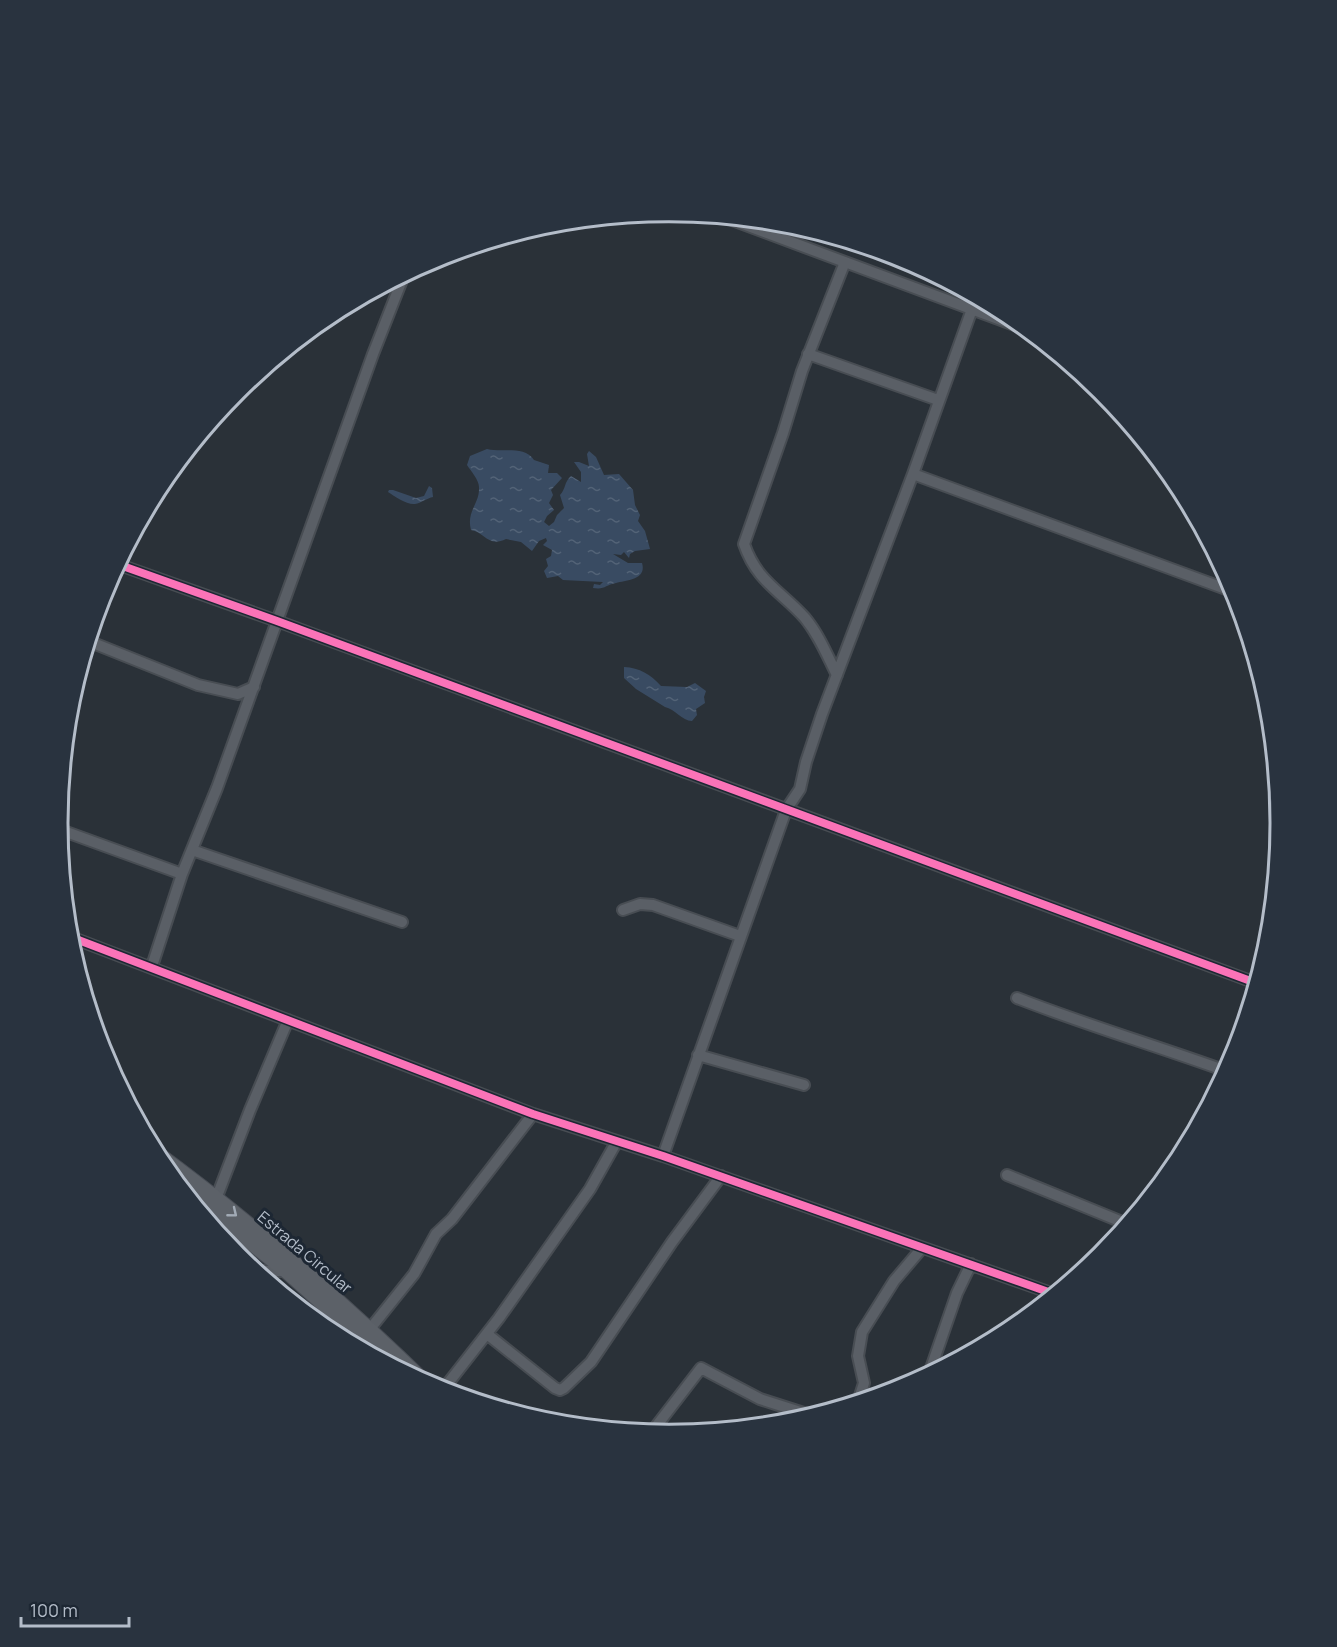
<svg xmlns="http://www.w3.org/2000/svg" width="1337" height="1647" viewBox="0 0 1337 1647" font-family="Manrope,sans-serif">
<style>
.water{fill:url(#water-ripples)}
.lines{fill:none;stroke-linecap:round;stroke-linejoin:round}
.minor-casing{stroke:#484d53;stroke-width:14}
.major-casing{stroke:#484d55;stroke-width:16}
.minor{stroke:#5a5f66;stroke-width:10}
.major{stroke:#5c6168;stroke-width:14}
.cycleway-casing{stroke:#1d2733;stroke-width:11}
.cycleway{stroke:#fb73b8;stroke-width:8}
.oneway{stroke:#a2abb6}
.labels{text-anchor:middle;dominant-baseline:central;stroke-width:6;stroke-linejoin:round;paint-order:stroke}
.street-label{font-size:16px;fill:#b4bdc9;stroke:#1d2733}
.rim{fill:none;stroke:#b4bdc9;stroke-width:3}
</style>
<defs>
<pattern id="water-ripples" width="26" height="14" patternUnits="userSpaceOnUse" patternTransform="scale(1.5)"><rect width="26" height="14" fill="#394b62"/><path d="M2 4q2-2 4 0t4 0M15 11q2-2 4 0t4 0" fill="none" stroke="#536377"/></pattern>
</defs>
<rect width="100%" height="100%" fill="#2a3138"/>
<path class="water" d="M487,449C502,453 524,445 534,460L549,465L548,473H557L562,478L551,490L553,495L549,503L554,510L547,516L544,522L549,526L554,522L557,515L564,508L560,495C566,489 564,482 571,476L581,482V472L574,462H579L589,466L587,454L589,451L596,457L604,475L619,474L633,490L635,505L640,515L638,521L645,531L650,549L635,551L630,554L629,558L624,552L621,555L613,554L628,563H642C647,580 626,580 616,583C605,585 605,590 593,588L594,584L600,585L603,582L563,580L558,576L547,578L544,571L548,566L546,559L551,556L552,550L543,545L547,541L546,538L539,541L532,551L521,542L506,539C488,548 485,532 471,530C466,511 480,504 479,487C479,480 471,471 467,465L470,456Z
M429,486L432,488L433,497C427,498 421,503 415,504C407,505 394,496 388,492L389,490H393L416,498L424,496Z
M624,667C640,668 650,674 661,686L687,687L695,683L706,691L704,697L705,703L696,709L697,715L692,721C682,721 675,709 665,707L636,689L624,678Z"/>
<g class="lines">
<g class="minor-casing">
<path id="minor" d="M724,217L1025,329
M808,354L938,400
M913,474L1234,592
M117,564L277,621L1256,983
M88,641L198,685L238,694L254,687
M837,675C827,655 819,635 805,618C781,591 757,582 744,544L783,433L802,371L845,262
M58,829L182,874
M192,850L402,922
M623,910L640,904L653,905L740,936
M68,936L533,1114L663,1156L1054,1294
M152,966L182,874L217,788L373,354L404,275
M1017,998C1086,1025 1157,1046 1226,1071
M698,1055L804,1085
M663,1156L786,810L800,789L806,762L822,714L913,474L976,298
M1007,1175L1127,1224
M216,1199L250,1110L288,1020
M235,1255L238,1232
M255,1271H286
M370,1329L414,1274L436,1234L452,1219L533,1114
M487,1334L555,1388L560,1390L564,1388L591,1362L672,1242L721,1176
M929,1374L957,1293L971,1264
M442,1391L499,1318L590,1189L617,1141
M858,1402L864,1383L858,1356L862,1332L894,1281L922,1248
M651,1433L701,1368L760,1399L813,1416"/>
</g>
<g class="major-casing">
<path id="major" d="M154,1151C251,1222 343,1302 429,1386
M178,1185L286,1271L391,1365"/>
</g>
<use href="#minor" class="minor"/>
<use href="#major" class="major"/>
<g class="cycleway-casing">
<path id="cycleway" d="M117,564L277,621L1256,983
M68,936L533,1114L663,1156L1054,1294"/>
</g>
<use href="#cycleway" class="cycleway"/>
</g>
<defs><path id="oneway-chevron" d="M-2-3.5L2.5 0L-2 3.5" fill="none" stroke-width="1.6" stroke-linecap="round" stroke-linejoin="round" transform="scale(1.5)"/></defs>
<use class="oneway" href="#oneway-chevron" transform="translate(233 1213) rotate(39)"/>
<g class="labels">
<g class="street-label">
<text transform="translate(305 1252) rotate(40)">Estrada Circular</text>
</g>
</g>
<path d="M0 0H1337V1647H0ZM68 823a601 601 0 1 1 1202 0a601 601 0 1 1-1202 0Z" fill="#29333f" fill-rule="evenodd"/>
<path class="rim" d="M68 823a601 601 0 1 1 1202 0a601 601 0 1 1-1202 0Z"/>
<path d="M21 1617v9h108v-9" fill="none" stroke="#b4bdc9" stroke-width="3"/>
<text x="30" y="1617" font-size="18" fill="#b4bdc9" stroke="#1d2733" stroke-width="4.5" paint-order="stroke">100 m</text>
</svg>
